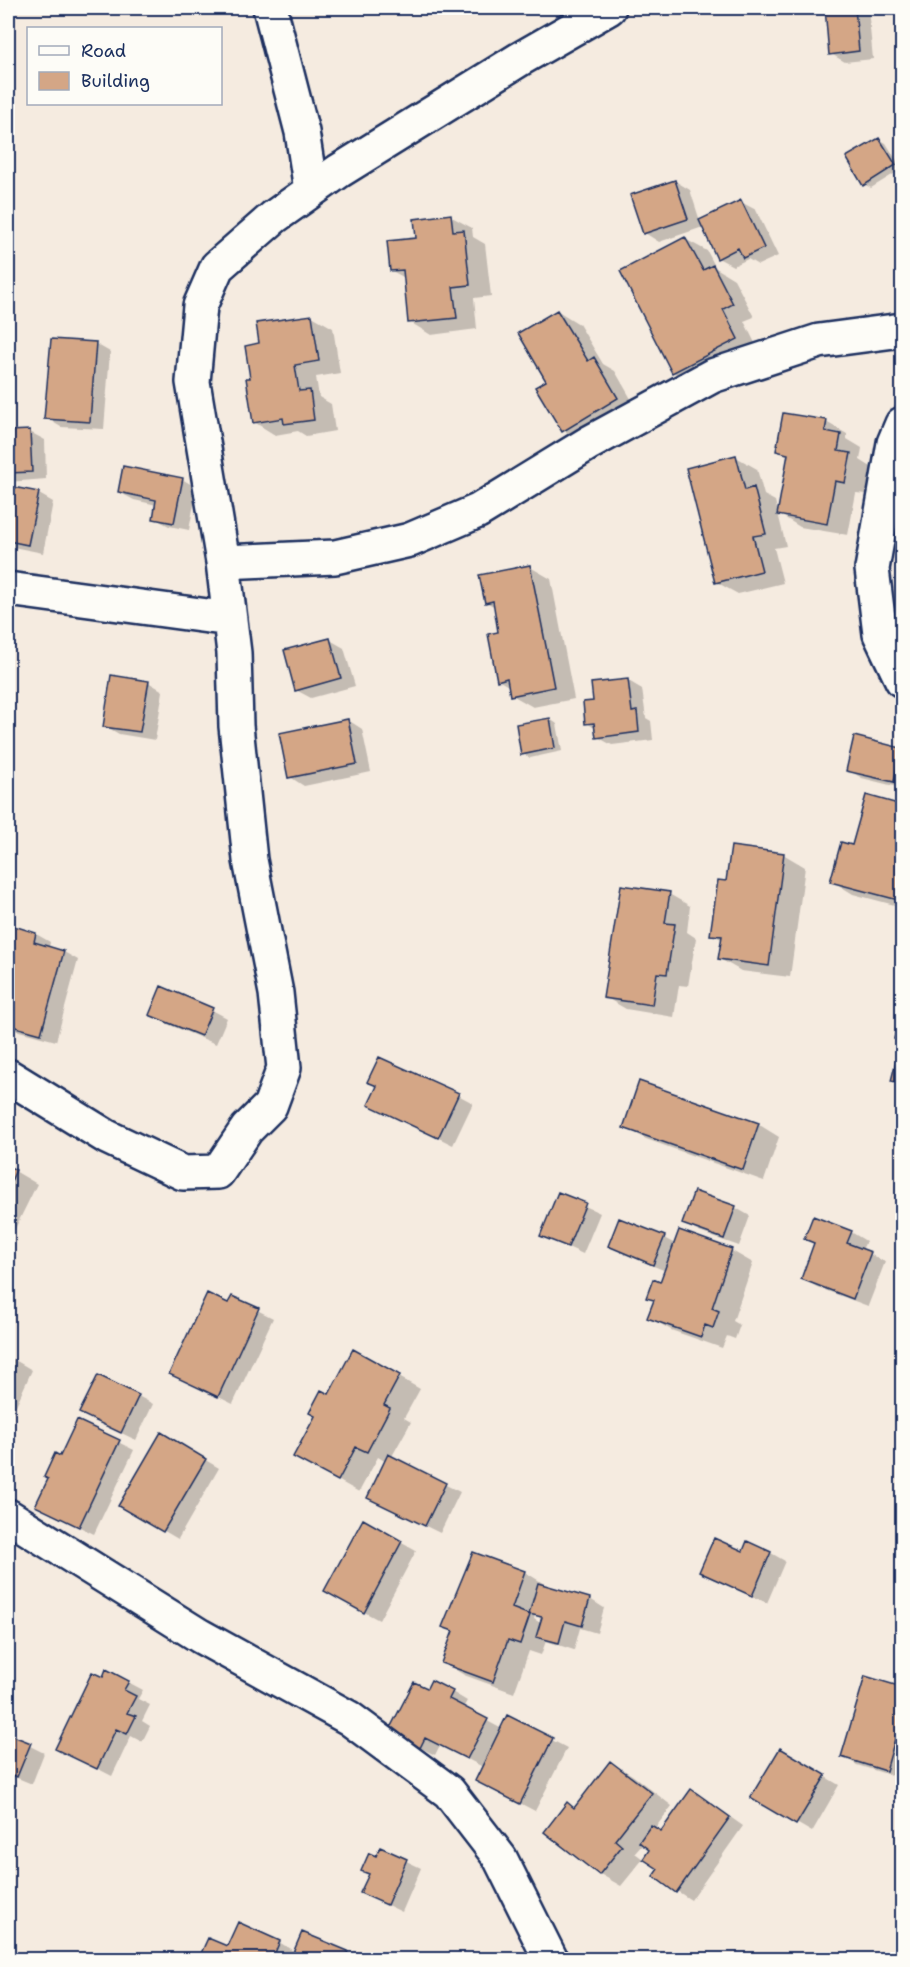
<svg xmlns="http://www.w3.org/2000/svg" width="910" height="1967" viewBox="0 0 910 1967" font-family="'Shantell Sans',sans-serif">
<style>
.shadow{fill:#0003;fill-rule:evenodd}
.building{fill:#d4a686;stroke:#1b2f5e;stroke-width:1.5}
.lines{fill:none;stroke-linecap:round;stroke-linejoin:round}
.minor-casing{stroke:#1b2f5e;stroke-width:38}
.minor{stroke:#fdfcf7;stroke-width:33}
</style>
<rect width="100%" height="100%" fill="#f5ebe0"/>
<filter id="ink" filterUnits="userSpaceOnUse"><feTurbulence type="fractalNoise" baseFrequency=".0167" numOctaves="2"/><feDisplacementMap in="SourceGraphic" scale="12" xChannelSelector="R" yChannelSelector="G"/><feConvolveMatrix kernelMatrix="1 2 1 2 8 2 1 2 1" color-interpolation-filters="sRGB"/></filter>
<g filter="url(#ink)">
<path class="shadow" d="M827,8H868L873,59L845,62L831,54Z
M879,139L886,143L902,169L871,188L864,184Z
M675,181L690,190L700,221L741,202L756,210L778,256L758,265L748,259L733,266L718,258L703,227L659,242L645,233Z
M450,216L472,228L473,237L485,244L491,296L474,298L477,329L431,335L410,322L405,278L392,271L418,239Z
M685,239L707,251L716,268L734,279L754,317L744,321L759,351L694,384L673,372Z
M558,311L579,324L603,364L615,371L638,411L584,443L563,430Z
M312,316L333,328L340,373L316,377L319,397L331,404L335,431L306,436L298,431L275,435L254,422L252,379L261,344Z
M96,344L110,352L104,429L61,427L46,418Z
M826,422L847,434V439L862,448L860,460L871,467L866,494L856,493L848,535L800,527L779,514L789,457L778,450Z
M30,432L45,440L46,479L8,482V433Z
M736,457L757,469L764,495L775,501L786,546L774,548L783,583L738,594L716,582Z
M182,479L197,488L189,530L169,526L154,518L157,505L134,500L119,492Z
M8,488L39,494L53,502L43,553L8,546Z
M530,567L551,579L574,699L533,707L512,695L510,687L498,680L500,633L495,607L486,602Z
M901,589H902V631L893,625Z
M330,640L344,648L355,686L311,698L296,690Z
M627,680L642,689L646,718L651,721L653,740L612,745L597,737L596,729L587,723L594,702Z
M148,682L163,691L155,740L119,734L105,726Z
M550,719L557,724L562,751L530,758L523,754Z
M348,720L362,729L371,772L304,786L290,777Z
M855,738L902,750V788L862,778L848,770Z
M867,797L902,807V907L853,894L832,881L853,847Z
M783,854L805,867L790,977L741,971L720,959L723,940L712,934L728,883Z
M669,894L690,906L687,932L696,938L688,986L679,985L674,1017L626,1009L605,997Z
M8,923L17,929L36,934L50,942L49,948L64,952L78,960L56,1041L8,1028Z
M212,1010L227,1018L216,1044L165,1023L151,1014Z
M902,1010V1085L893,1080L902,1042L895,1039Z
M458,1095L473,1103L453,1145L370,1104Z
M758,1124L779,1137L764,1181L646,1139L625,1127Z
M8,1167L37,1184L8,1243Z
M695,1193L736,1208L750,1216L739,1246L699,1232L684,1224Z
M559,1194L600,1213L583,1254L542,1235Z
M680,1232L732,1251L753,1263L733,1321L740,1325L735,1339L727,1336L722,1348L671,1330L649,1317L655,1301L648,1297L661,1284L666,1271L624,1254L610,1245L664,1238L675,1244Z
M851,1232L866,1241L862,1250L885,1262L868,1306L817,1287L802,1278L815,1244L806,1239Z
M233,1298L273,1318L233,1404L171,1374L229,1305Z
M8,1356L32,1370L8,1423Z
M399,1377L420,1389L404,1418L411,1422L391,1458L460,1492L440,1533L383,1505L386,1462L378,1457L359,1492L316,1468L330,1396Z
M138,1396L153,1404L136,1440L96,1421Z
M78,1422L134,1450L94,1534L37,1506Z
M8,1424L15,1429L8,1446Z
M161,1434L219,1468L178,1539L120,1505Z
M363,1521L416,1551L379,1620L340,1599Z
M744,1553H771L785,1561L767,1603L701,1572Z
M474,1554L525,1572L546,1585L545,1587L590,1599L604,1608L597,1633L580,1628L574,1650L546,1641L541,1655L529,1651L514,1693L464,1675L443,1662L454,1632L444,1626ZM535,1615L543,1620L542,1624L534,1619Z
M866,1678L902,1688V1771L900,1778L857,1765L843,1756Z
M103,1679L128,1682L143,1690L138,1699L150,1705L142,1721L150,1726L142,1742L131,1736L112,1776L57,1748Z
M428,1690L452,1692L467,1701L463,1708L502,1729L508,1717L567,1748L535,1811L491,1788L483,1767L440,1745L435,1755L405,1740Z
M8,1735L44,1753L32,1784L8,1774Z
M780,1750L839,1785L812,1832L753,1798Z
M611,1763L632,1775L672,1806L655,1828L662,1833L706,1800L743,1826L691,1900L677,1891L660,1869L651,1850L643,1844L635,1853L643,1859L621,1886L600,1874L546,1832L567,1804L576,1808Z
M381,1849L421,1868L402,1912L362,1893L370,1875L363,1870L377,1858Z
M303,1934L360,1960H200L228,1948L279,1942L295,1952Z"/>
<path class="building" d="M825,8H855L859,51L829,55Z
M879,138L896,165L863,186L846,157Z
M675,180L688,219L643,234L630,195Z
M741,200L764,248L743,258L738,248L717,259L699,220Z
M451,214L453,231L464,230L470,285L453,287L457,318L408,323L403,270L390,271L387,241L416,238L414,219Z
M685,237L703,270L713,265L733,304L723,309L738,339L672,373L620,271Z
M557,310L588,361L594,357L618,398L562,432L535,387L546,381L518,333Z
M312,315L319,361L295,365L299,391L310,390L314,420L284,424L283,418L253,423L246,378H250L245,346L259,343L256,323Z
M51,339L96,342L90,422L44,419Z
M783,413L827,420L825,431L841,434L838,451L851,453L845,483L835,481L827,524L777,515L788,454L776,451Z
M30,430L32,472L8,473V431Z
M736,455L745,490L754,487L766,534L753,536L762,571L715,583L686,468Z
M123,466L183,478L174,523L153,519L156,500L118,492Z
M8,486L39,492L28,545L8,541Z
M530,565L554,687L510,696L507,678L497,681L488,634L498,632L493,601L485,603L479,575Z
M900,587L902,588V628L891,626Z
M330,638L341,678L295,691L284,650Z
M111,675L149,681L140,732L103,727Z
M628,679L632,712L637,711L639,732L596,738L594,723L585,724L583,702L593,701L591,683Z
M550,718L555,748L521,755L516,724Z
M348,719L357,764L288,778L279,733Z
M854,736L901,748L894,782L846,771Z
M866,795L902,805V901L830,882L841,842L852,845Z
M731,846L784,853L769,966L718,959L722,936L710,935L718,880L726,881Z
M621,885L670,892L665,923L675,924L667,974L657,973L652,1005L603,998Z
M14,923V926L36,933L34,942L64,951L41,1034L8,1025V945Z
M161,986L213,1008L201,1036L149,1015Z
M901,1008H902V1083L891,1081L901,1041L894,1039Z
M379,1057L459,1093L438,1138L368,1105L377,1086L367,1082Z
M639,1081L759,1123L743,1170L623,1128Z
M8,1166L16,1170L8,1188Z
M694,1191L736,1206L724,1239L682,1224Z
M558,1192L586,1203L568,1247L540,1236Z
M813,1216L852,1231L847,1243L871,1252L853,1299L801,1279L814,1243L804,1239Z
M619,1218L665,1236L653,1265L608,1246Z
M679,1230L732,1249L712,1308L719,1311L713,1328L705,1325L701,1337L647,1318L654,1300L646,1298L653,1279L660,1282Z
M207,1293L228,1303L232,1296L259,1308L218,1397L169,1374Z
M353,1349L400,1375L384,1405L390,1408L367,1452L356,1447L338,1481L293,1457L315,1416L309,1413L321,1390L329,1394Z
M98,1375L139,1395L121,1433L79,1413Z
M77,1420L120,1440L79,1527L35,1506L48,1479L44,1477L55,1453L60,1456Z
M161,1432L206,1459L163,1532L118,1506Z
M388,1454L446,1483L425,1526L367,1498Z
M363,1519L402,1541L364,1613L324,1591Z
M714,1538L743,1551L747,1541L771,1552L752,1596L699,1572Z
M473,1552L525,1571L512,1608L530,1615L520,1644L508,1640L493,1682L441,1663L453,1631L442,1627Z
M538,1583L590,1598L582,1626L565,1621L559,1643L536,1637L542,1617L529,1614Z
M106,1669L129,1681L124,1690L136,1696L127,1713L136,1716L127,1734L116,1729L97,1769L55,1749L92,1672L103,1677Z
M865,1676L902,1687V1714L886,1771L841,1757Z
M431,1680L453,1691L449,1699L488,1719L467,1759L425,1738L420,1748L388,1732L414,1682L427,1688Z
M507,1715L553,1738L520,1804L475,1781Z
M8,1734L31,1743L17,1777L8,1773Z
M780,1748L826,1775L796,1825L750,1798Z
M610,1761L652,1793L615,1840L622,1846L599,1875L544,1832L567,1802L574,1808Z
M691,1789L730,1817L676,1893L653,1876L658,1869L643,1859L649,1850L639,1842L651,1825L661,1831Z
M380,1847L407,1859L387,1905L360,1893L369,1874L361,1871L369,1853L376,1856Z
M238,1922L280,1941L272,1960H198L208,1938L227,1946Z
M302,1932L348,1951L345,1960H290Z"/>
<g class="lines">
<g class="minor-casing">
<path id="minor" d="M270,8L302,132L311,190
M902,424L894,443L872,569L880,634L902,680
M223,562L335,557L410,540L478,511L589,443L712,376L819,341L902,330
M8,589L230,619
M8,1076L107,1137L183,1173L218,1172L247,1129L270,1106L284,1068L276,993L250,860L236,726L234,653L223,562L193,382L200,306L217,267L274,217L339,171L520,59L609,8
M8,1516L200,1636L349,1718L449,1792L500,1858L551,1960"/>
</g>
<use href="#minor" class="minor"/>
</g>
</g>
<rect width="910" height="1967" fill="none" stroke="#fdfcf7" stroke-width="30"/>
<rect x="15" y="15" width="880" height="1937" fill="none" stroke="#1b2f5e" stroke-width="2" filter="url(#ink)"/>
<rect x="27" y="27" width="195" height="78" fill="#fdfcf7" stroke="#a3aaba" stroke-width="1.5"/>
<rect x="39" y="46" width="30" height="9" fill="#fdfcf7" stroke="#a3aaba" stroke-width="1.5"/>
<text x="81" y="57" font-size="18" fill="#1b2f5e">Road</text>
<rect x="39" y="72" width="30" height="18" fill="#d4a686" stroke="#a3aaba" stroke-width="1.5"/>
<text x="81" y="87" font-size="18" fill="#1b2f5e">Building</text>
</svg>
